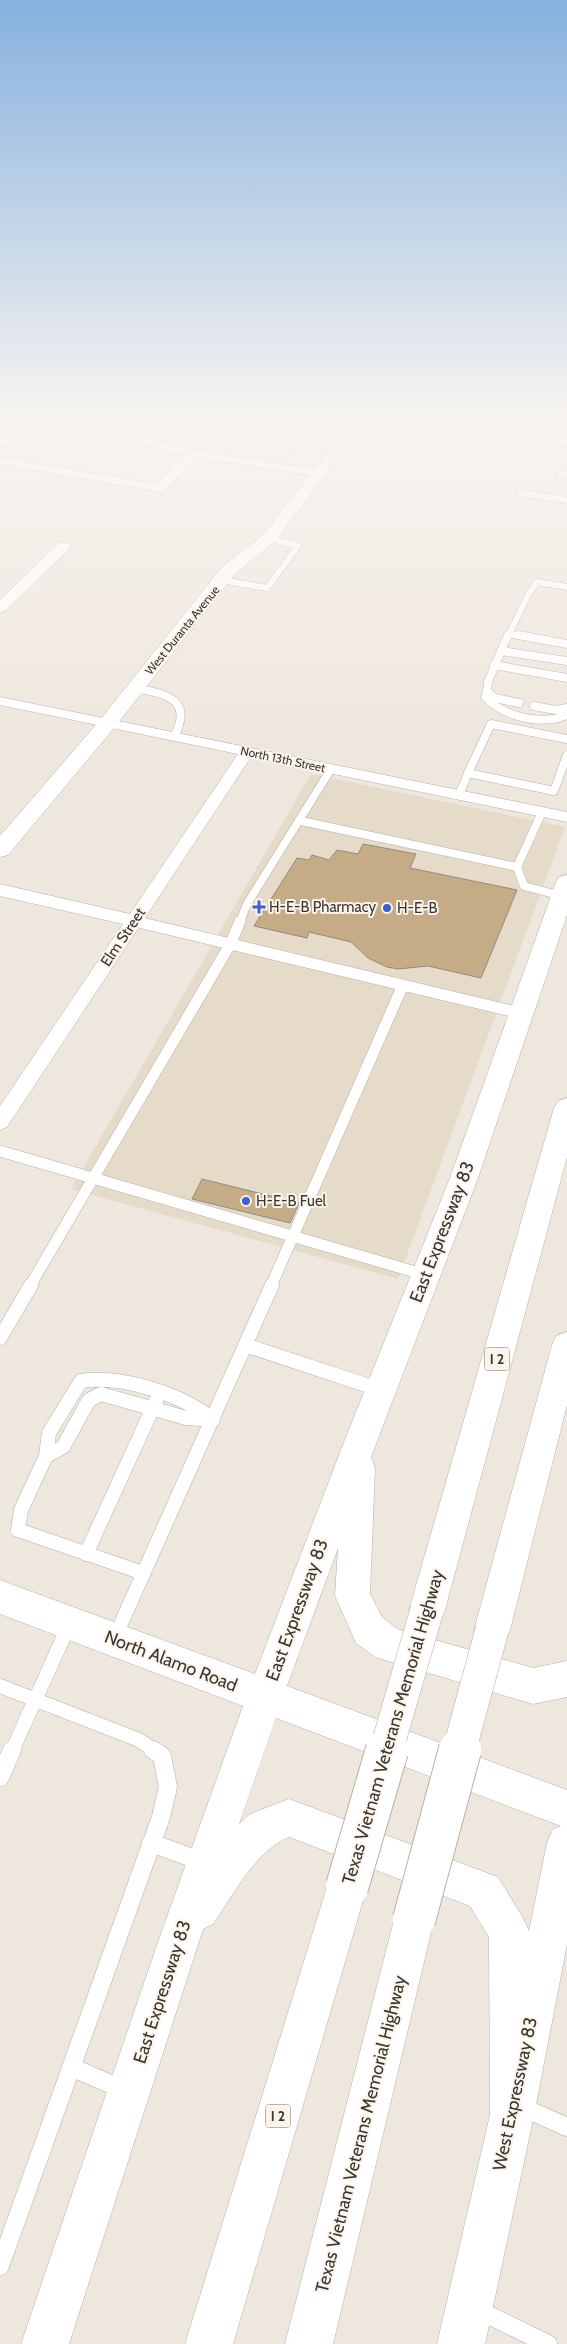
<svg xmlns="http://www.w3.org/2000/svg" width="567" height="2344" viewBox="0 0 567 2344" font-family="Cabin,sans-serif">
<style>
.built{fill:#e6dac9}
.building{fill:#c6ab87;stroke:#928b82}
.lines{fill:none;stroke-linecap:round;stroke-linejoin:round}
.lane-far4-casing{stroke:#b7b0a6;stroke-width:7}
.lane-far3-casing{stroke:#b7b0a6;stroke-width:9}
.lane-far2-casing{stroke:#b7b0a6;stroke-width:12}
.lane-far1-casing{stroke:#b7b0a6;stroke-width:15}
.lane-casing{stroke:#b7b0a6;stroke-width:19}
.street-casing{stroke:#b7b0a6;stroke-width:1}
.secondary-casing{stroke:#b7b0a6;stroke-width:1}
.highway-casing{stroke:#b7b0a6;stroke-width:1}
.lane-far4{stroke:#fff;stroke-width:6}
.lane-far3{stroke:#fff;stroke-width:8}
.lane-far2{stroke:#fff;stroke-width:11}
.lane-far1{stroke:#fff;stroke-width:14}
.lane{stroke:#fff;stroke-width:18}
.street{fill:#fff;fill-rule:evenodd}
.secondary{fill:#fff;fill-rule:evenodd}
.highway{fill:#fff;fill-rule:evenodd}
.highway-bridge-far1-casing{stroke:#b7b0a6;stroke-width:34;stroke-linecap:butt}
.highway-bridge-casing{stroke:#b7b0a6;stroke-width:44;stroke-linecap:butt}
.highway-bridge-far1{stroke:#fff;stroke-width:33}
.highway-bridge{stroke:#fff;stroke-width:42}
.poi-dot{fill:#3861d1;stroke:#fcf4ea;stroke-width:2}
.labels{text-anchor:middle;dominant-baseline:central;stroke-width:4;stroke-linejoin:round;paint-order:stroke}
.far-street-label{font-size:12px;fill:#393733;stroke:#fcf4ea}
.shield{fill:#fcf4ea;stroke:#74706a;stroke-width:1}
.shield-label{font-size:14px;font-weight:bold;fill:#393733}
.poi-label{font-size:15px;fill:#393733;stroke:#fcf4ea;text-anchor:start}
.street-label{font-size:15px;fill:#393733;stroke:#fcf4ea}
.near-street-label{font-size:18px;fill:#393733;stroke:#fcf4ea}
</style>
<rect width="100%" height="100%" fill="#eee7dd"/>
<path class="built" d="M467,413H567V428Z
M311,774L565,827L398,1279L71,1189Z"/>
<path class="building" d="M363,844L416,854L410,868L517,890L481,978L428,966L398,969L387,967L368,958L351,942L309,932L307,938L254,926L297,858L309,860L312,855L329,860L337,850L358,854Z
M202,1179L299,1203L290,1223L192,1199Z"/>
<g class="lines">
<g class="lane-far4-casing">
<path id="lane-far4" d="M302,413L359,421
M413,432L473,431L567,441
M234,435L246,424L292,426L304,433L345,438
M292,447L304,433
M560,474L567,475
M520,493L567,500
M221,580L267,588L298,546L269,538
M509,634L525,637
M508,637L528,595L537,582L567,587"/>
</g>
<g class="lane-far3-casing">
<path id="lane-far3" d="M508,635L501,651L567,661
M518,635L567,644
M501,651L488,682L487,691L495,698L519,703
M494,665L567,678
M135,688C166,694 194,699 174,737
M487,691L485,697C504,717 541,726 567,715
M534,706L555,710L567,708
M567,739L491,724L468,773L554,791L567,755
M459,795L468,773
M301,821L517,867L542,812
M517,867L524,886L562,896
M134,921L138,922
M240,922L247,904L331,769"/>
</g>
<g class="lane-far2-casing">
<path id="lane-far2" d="M134,921L520,1013
M0,1151L426,1275
M30,1286L231,943L240,921
M271,1286L403,985"/>
</g>
<g class="lane-far1-casing">
<path id="lane-far1" d="M0,1338L31,1285
M245,1345L381,1390
M46,1456L63,1447L89,1400L101,1394L186,1418L213,1420
M86,1554L156,1401
M143,1573L18,1530L21,1510L46,1456L49,1433L81,1381C122,1375 182,1394 213,1420
M115,1637L272,1285
M0,1686L139,1740L155,1751
M12,1751L69,1625"/>
</g>
<g class="lane-casing">
<path id="lane" d="M0,1777L12,1750
M151,1843L201,1861
M71,2067L122,2089
M522,2107L567,2127
M0,2266L161,1817L168,1787L162,1756L153,1750
M478,2310L548,2344"/>
</g>
<g class="street-casing">
<path id="street" d="M27,413C80,406 128,437 179,447C225,457 272,462 319,469L325,473L319,477L197,457L164,491L160,492L0,464V458L157,484L186,455C158,451 131,438 104,430C82,423 60,420 38,417L4,446L0,447V438L28,415Z
M64,542L69,543L70,546L69,549L5,611L0,612V600L59,543Z
M0,697L567,812V822L251,757L7,1127L0,1130V1106L123,924L0,896V884L130,914L238,754L0,705Z"/>
</g>
<g class="secondary-casing">
<path id="secondary" d="M358,413H372L275,541L234,575L114,728L8,855L0,857V836L100,720L222,567L263,535Z
M567,875V915L478,1178L371,1457L375,1468L370,1594L382,1617L397,1629L533,1668L567,1661V1697L533,1704L375,1657L356,1643L335,1596L338,1548L287,1686L567,1790V1944L534,2115L485,2344H437L490,2115L489,1937L470,1906L289,1837C254,1852 234,1894 213,1924L203,1929L69,2344H21L159,1939L243,1706L0,1614V1580L255,1674L344,1442L450,1178L556,882L559,877ZM276,1718L561,1826L553,1829L547,1843L529,1931L523,1918L498,1877L289,1799L250,1814L239,1824Z"/>
</g>
<g class="highway-casing">
<path id="highway" d="M567,1098V1157L445,1610L439,1622L427,1627L415,1622L409,1610L554,1108L558,1101Z
M567,1332V1405L510,1630L505,1643L492,1648L479,1643L474,1630L552,1345L556,1336Z
M347,1867L361,1873L367,1887L233,2344H185L327,1887L333,1873Z
M414,1900L428,1906L434,1920L333,2344H285L394,1920L400,1906Z"/>
</g>
<use href="#lane-far4" class="lane-far4"/>
<use href="#lane-far3" class="lane-far3"/>
<use href="#lane-far2" class="lane-far2"/>
<use href="#lane-far1" class="lane-far1"/>
<use href="#lane" class="lane"/>
<use href="#street" class="street"/>
<use href="#secondary" class="secondary"/>
<use href="#highway" class="highway"/>
<g class="highway-bridge-far1-casing">
<path id="highway-bridge-far1" d="M386,1751L427,1610
M459,1751L492,1630"/>
</g>
<g class="highway-bridge-casing">
<path id="highway-bridge" d="M347,1887L387,1750
M414,1920L460,1750"/>
</g>
<use href="#highway-bridge-far1" class="highway-bridge-far1"/>
<use href="#highway-bridge" class="highway-bridge"/>
</g>
<linearGradient id="sky" x2="0" y2="1"><stop stop-color="#86b0de"/><stop offset="0.56" stop-color="#f7f4f0"/><stop offset="1" stop-color="#f7f4f0" stop-opacity="0"/></linearGradient>
<rect width="567" height="741" fill="url(#sky)"/>
<g class="poi-dot">
<path d="M256.5 899.5h5v5h5v5h-5v5h-5v-5h-5v-5h5z"/>
<circle cx="387" cy="908" r="5"/>
<circle cx="246" cy="1201" r="5"/>
</g>
<g class="labels">
<g class="far-street-label">
<text transform="translate(182 630) rotate(-51)">West Duranta Avenue</text>
<text transform="translate(283 759) rotate(12)">North 13th Street</text>
</g>
<g class="shield">
<rect x="484.5" y="1347.5" width="25" height="23" rx="4"/>
<rect x="265.5" y="2104.5" width="25" height="23" rx="4"/>
</g>
<g class="shield-label">
<text x="497" y="1359">I 2</text>
<text x="278" y="2116">I 2</text>
</g>
<g class="poi-label">
<text x="269" y="907">H-E-B Pharmacy</text>
<text x="397" y="908">H-E-B</text>
<text x="256" y="1201">H-E-B Fuel</text>
</g>
<g class="street-label">
<text transform="translate(123 937) rotate(-56)">Elm Street</text>
</g>
<g class="near-street-label">
<text transform="translate(442 1232) rotate(-69)">East Expressway 83</text>
<text transform="translate(297 1610) rotate(-70)">East Expressway 83</text>
<text transform="translate(171 1661) rotate(21)">North Alamo Road</text>
<text transform="translate(393 1727) rotate(-74)">Texas Vietnam Veterans Memorial Highway</text>
<text transform="translate(162 1992) rotate(-72)">East Expressway 83</text>
<text transform="translate(515 2094) rotate(-78)">West Expressway 83</text>
<text transform="translate(361 2134) rotate(-76)">Texas Vietnam Veterans Memorial Highway</text>
</g>
</g>
</svg>
